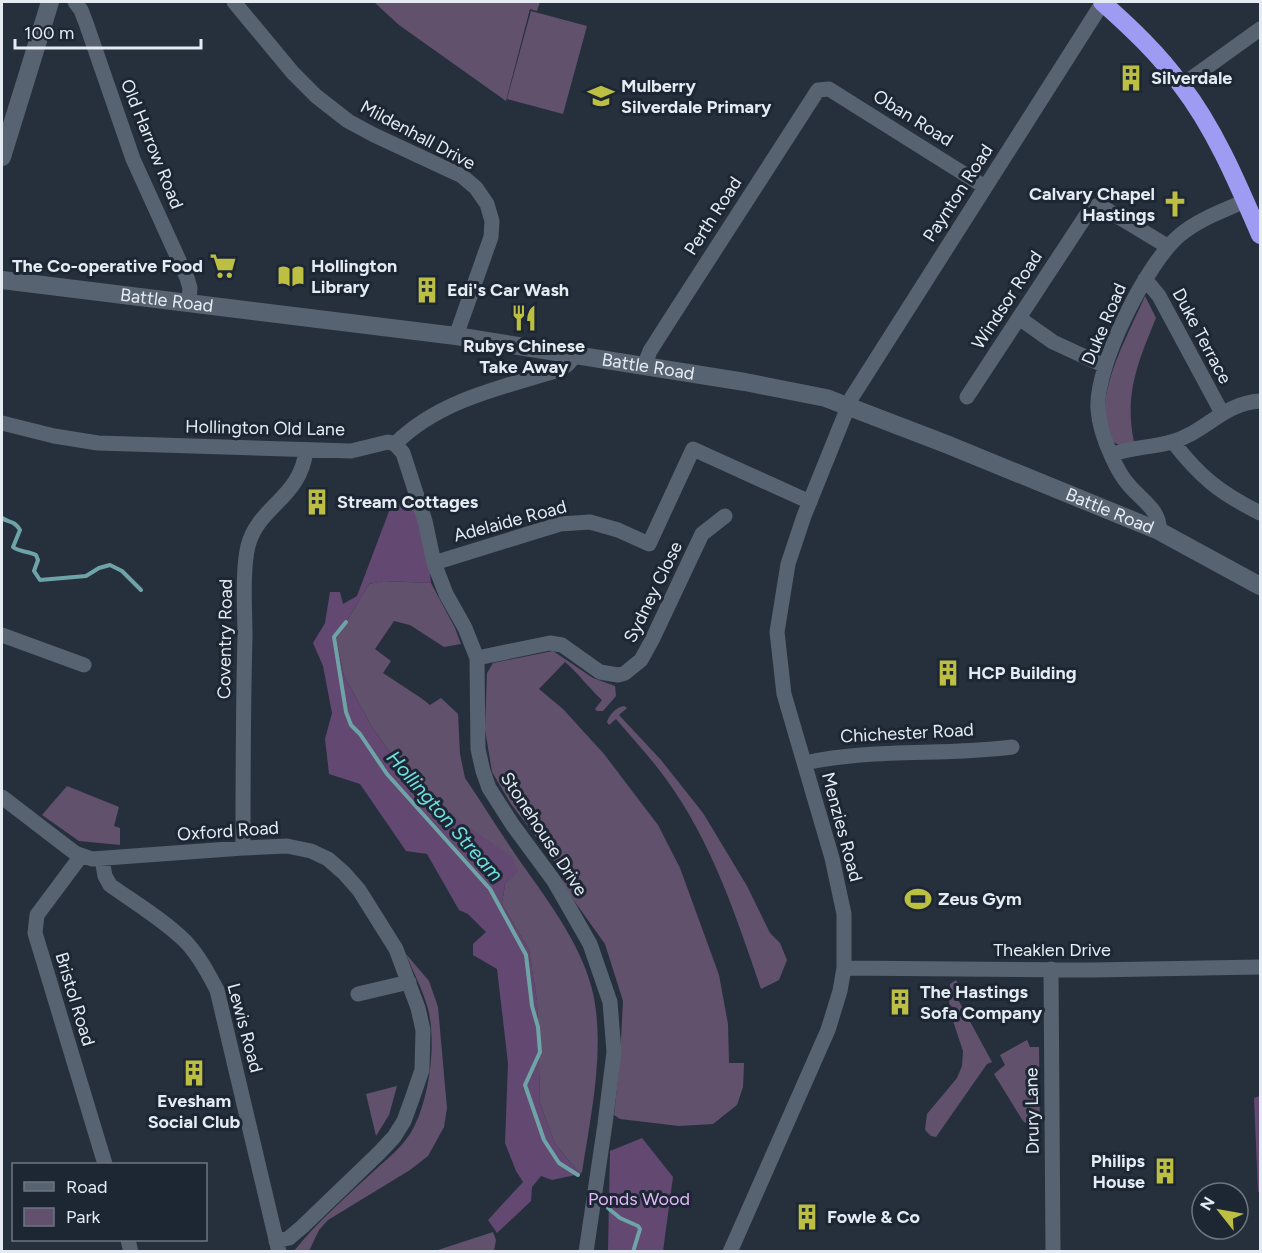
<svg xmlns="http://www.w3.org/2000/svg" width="1262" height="1253" viewBox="0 0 1262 1253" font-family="Figtree,sans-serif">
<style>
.green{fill:#62516c}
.forest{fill:#634871}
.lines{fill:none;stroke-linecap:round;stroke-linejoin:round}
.stream{stroke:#6ea4a7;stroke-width:4}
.street{stroke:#586371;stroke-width:15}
.secondary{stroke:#586371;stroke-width:18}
.highway{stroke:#9e9cf2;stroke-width:18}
.labels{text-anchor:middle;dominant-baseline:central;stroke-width:6;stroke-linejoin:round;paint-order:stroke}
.poi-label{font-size:18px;font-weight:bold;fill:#e4ebf3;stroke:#1d2633;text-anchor:start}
.street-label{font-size:18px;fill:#e4ebf3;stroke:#1d2633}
.park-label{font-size:18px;fill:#e2b7fa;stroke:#1d2633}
.water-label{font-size:20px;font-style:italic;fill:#6fe0e2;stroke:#1d2633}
</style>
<rect width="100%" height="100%" fill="#26303d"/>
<path class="green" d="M374,2H540L537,11L530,9L506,101L399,25Z
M531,11L587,26L563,114L507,99Z
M1145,296L1156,318C1138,362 1124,394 1134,442L1119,445L1113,442C1110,434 1105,424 1105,415C1103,378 1130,331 1145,296Z
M383,581L431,583L455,628L461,644L444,647L410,625L394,621L375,649L391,661L383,673L421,698L430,705L441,698L458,714L460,754L465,778C482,803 498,829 515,854C544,896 579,939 592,989C606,1046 591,1114 582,1172L580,1174L555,1144L540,1103L537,1001L529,950L502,904L505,884L517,871L440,807L408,778L372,727L344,676L336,639L369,584Z
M553,651L593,678L615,686L616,696L603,711H597L595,709L602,700C588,687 579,674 565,662L539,689L563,709L604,754L658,825L680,868L719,975L728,1024L729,1063H744L743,1087L737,1105L713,1124L679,1126L620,1119L614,1115L620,1059L623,1001L605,944L565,888L559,867L511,804L492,772L485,729L487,673L493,663Z
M624,706L627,708L619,715L661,760L703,813L747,886L770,933L780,943L787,960L779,980L761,989C736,916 712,842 666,779C651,758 633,739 616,719L609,725L607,722C609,715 616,707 624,706Z
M67,786L119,807L114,826L120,828V845L79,841L42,815Z
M406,954L429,981L438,1007L447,1108L444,1127L428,1156L410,1170L328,1220L319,1230L309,1251H294C317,1222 347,1196 375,1170C387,1159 401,1148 410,1134C429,1104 437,1043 428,1009C423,990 413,972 406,954Z
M956,980L961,990L955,994L992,1062L987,1064L936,1137L931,1136L925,1130L927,1114L957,1078L962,1066L963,1051L949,1009L950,984Z
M1027,1040L1030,1047H1039L1040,1133L1023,1121L994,1074L1005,1065L1000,1055Z
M397,1086L389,1115L376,1136L366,1094Z
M493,1232L496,1240L494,1251H435Z"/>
<path class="forest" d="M410,501C425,526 428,553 431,583L384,581L369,584L336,639L344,676L372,727L408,778L440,807L513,858L518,871L505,884L502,904L529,950L537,1001L540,1103L555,1144L580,1174L552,1180L541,1176L532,1187L531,1201L497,1233L488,1220L523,1182L516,1171L505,1143L508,1063L497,969L473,955V944L486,932L468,914L459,910L427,854L406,851L360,784L329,774L325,739L332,713L323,666L313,643L325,623L330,592H340L343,604L357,596L391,506Z
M1260,1096V1191L1258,1192L1254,1098Z
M642,1138L673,1177L663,1251H608L610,1151Z"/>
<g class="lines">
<path class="stream" d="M2,518C9,523 14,520 20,530L13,547C19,552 28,551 36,555L38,560L34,571L40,580L86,576L99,568L110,565L122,571L141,590
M346,622L334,637L346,712L351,725L360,734L387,774L490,889L526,955L532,1006L538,1027L540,1052L525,1085L544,1140L559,1163L578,1175
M608,1208L620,1218L638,1226L640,1229L633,1252"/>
<path class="street" d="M75,2L81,10L86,23L133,159L187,278L190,288L189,302
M234,2L293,73L316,96L348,121L374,135L462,176L476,188L487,204L492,221L491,237L456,336
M1182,85L1260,29
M1145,279L1159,296L1222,413
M1019,318L1053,342L1105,366
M644,366L650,351L671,318L818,90L829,89L985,187
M967,397L1091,208L1099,205L1167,246
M2,423L54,436L98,443L351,451L388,442L395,444
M1173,442C1200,477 1220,493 1260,513
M395,444L403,453L425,521L434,563L446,594L465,628L477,658L478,749L483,771L489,788L512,824L554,881L590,944L610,1002L614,1052L605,1124L586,1252
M395,444C439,400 501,388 558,370L567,365L576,355
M1111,455C1130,447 1151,448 1171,442C1205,433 1223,403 1260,401
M1159,531C1161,510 1141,500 1128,484C1121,476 1116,466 1112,457C1105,442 1099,425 1098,409C1095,366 1147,262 1180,235C1199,219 1223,211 1245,201
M434,563L560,524L590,522L618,530L649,544L693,449L810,502
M2,635L84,665
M477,658L550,643L562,645L600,672L618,675L625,673L641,660L652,640L702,534L725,516
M805,763C873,748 943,756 1012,747
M2,797L75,853L92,859L243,848L287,846L311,851L328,859L344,873L359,890L396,949L418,1008L423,1030L422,1070L412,1099L404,1121L394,1137L379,1153L302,1227L289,1238L276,1241
M243,848C243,778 243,708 245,637C245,610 242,572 248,546C258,506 301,498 306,450
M81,856L37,915L35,933L105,1164
M102,859L105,876L110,885C135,903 164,920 186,942C199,956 208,973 217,990L279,1252
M844,968L1092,970L1260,967
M1051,969L1053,1252
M358,994L409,982
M128,1240L131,1252
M730,1252L828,1030L840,991L844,968V914L832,858L784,694L777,632L788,564L804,516L852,397L1103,2"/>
<g class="secondary">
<path d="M2,157L50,2"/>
<path id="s1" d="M2,280L456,336L745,382L826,398L946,444L1159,531L1260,586"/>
</g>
<path class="highway" d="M1102,2C1130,27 1159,54 1181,85C1215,129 1238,184 1260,235"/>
</g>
<defs>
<g id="building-bare" transform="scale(2.07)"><path d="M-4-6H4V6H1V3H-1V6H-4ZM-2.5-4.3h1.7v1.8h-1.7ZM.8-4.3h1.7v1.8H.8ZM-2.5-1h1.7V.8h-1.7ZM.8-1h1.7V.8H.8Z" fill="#bdbf43" stroke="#1d2633" stroke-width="2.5" paint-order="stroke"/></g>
<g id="school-bare" transform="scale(2.07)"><path d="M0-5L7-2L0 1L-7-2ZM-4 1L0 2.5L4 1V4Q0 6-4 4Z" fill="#bdbf43" stroke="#1d2633" stroke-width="2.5" paint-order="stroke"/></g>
<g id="church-bare" transform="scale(2.07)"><path d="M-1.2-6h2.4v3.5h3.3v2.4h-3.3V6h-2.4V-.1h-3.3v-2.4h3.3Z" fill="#bdbf43" stroke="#1d2633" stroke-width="2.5" paint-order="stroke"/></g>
<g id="supermarket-bare" transform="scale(2.07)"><path d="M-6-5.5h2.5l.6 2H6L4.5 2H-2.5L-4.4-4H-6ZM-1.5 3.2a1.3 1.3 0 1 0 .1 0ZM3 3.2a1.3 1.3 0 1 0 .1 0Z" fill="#bdbf43" stroke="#1d2633" stroke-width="2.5" paint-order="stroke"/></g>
<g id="library-bare" transform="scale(2.07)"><path d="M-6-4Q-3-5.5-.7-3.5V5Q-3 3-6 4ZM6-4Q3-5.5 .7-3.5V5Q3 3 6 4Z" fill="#bdbf43" stroke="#1d2633" stroke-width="2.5" paint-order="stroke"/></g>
<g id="restaurant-bare" transform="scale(2.07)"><path d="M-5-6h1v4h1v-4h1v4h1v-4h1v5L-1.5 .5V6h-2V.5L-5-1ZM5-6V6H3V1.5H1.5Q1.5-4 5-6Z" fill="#bdbf43" stroke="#1d2633" stroke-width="2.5" paint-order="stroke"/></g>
<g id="stadium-bare" transform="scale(2.07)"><path d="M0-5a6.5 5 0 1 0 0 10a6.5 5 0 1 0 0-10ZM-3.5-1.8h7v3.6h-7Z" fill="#bdbf43" stroke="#1d2633" stroke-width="2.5" paint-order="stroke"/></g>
</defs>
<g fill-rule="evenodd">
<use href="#building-bare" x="1131" y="78"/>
<use href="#school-bare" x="601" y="96"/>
<use href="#church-bare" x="1175" y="204"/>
<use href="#supermarket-bare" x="223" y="266"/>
<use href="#library-bare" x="291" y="276"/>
<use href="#building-bare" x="427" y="290"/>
<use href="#restaurant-bare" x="524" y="318"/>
<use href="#building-bare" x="317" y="502"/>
<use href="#building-bare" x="948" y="673"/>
<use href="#stadium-bare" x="918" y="899"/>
<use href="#building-bare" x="900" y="1002"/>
<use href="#building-bare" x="194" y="1073"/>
<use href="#building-bare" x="1165" y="1171"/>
<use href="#building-bare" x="807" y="1217"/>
</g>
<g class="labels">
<g class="poi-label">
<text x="1151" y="78">Silverdale</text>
<text x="621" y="86">Mulberry<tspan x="621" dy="21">Silverdale Primary</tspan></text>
<text x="1155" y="194" text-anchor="end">Calvary Chapel<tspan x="1155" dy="21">Hastings</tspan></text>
<text x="203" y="266" text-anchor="end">The Co-operative Food</text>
<text x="311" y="266">Hollington<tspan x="311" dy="21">Library</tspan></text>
<text x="447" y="290">Edi's Car Wash</text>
<text x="524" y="346" text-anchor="middle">Rubys Chinese<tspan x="524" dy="21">Take Away</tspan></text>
<text x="337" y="502">Stream Cottages</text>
<text x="968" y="673">HCP Building</text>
<text x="938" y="899">Zeus Gym</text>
<text x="920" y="992">The Hastings<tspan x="920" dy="21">Sofa Company</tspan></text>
<text x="194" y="1101" text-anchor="middle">Evesham<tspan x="194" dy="21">Social Club</tspan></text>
<text x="1145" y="1161" text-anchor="end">Philips<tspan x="1145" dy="21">House</tspan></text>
<text x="827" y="1217">Fowle &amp; Co</text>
</g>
<g class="street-label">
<text transform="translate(913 118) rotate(32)">Oban Road</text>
<text transform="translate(418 135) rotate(28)">Mildenhall Drive</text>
<text transform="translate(152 144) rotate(68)">Old Harrow Road</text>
<text transform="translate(958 193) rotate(-57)">Paynton Road</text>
<text transform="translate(713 216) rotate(-57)">Perth Road</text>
<text stroke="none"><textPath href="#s1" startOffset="166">Battle Road</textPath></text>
<text transform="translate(1007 300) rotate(-57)">Windsor Road</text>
<text transform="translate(1104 324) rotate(-67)">Duke Road</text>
<text transform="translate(1202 336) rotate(62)">Duke Terrace</text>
<text stroke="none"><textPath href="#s1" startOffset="652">Battle Road</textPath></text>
<text transform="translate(265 428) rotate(1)">Hollington Old Lane</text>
<text stroke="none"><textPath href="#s1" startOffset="1138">Battle Road</textPath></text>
<text transform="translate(510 521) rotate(-15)">Adelaide Road</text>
<text transform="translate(653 592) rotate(-64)">Sydney Close</text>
<text transform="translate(225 639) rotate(-89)">Coventry Road</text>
<text transform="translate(907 733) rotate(-3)">Chichester Road</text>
<text transform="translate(842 827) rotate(75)">Menzies Road</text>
<text transform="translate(228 831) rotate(-4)">Oxford Road</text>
<text transform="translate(544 834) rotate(57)">Stonehouse Drive</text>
<text x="1052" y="950">Theaklen Drive</text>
<text transform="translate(75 999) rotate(73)">Bristol Road</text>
<text transform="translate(245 1028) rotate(75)">Lewis Road</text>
<text transform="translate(1032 1111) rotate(-91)">Drury Lane</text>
</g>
<g class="park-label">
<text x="639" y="1199">Ponds Wood</text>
</g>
<g class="water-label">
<text transform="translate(445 816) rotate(49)">Hollington Stream</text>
</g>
</g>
<rect width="1262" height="1253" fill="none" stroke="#e4ebf3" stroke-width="6"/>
<rect x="12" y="1163" width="195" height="78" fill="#1d2633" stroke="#6d7580" stroke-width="1.5"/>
<rect x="24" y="1182" width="30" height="9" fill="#586371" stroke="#6d7580" stroke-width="1.5"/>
<text x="66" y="1193" font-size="18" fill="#e4ebf3">Road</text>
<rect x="24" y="1208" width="30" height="18" fill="#62516c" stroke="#6d7580" stroke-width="1.5"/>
<text x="66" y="1223" font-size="18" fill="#e4ebf3">Park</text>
<g transform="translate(1220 1211) rotate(301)"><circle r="28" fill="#1d2633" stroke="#6d7580" stroke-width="1.5"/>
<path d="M0-4.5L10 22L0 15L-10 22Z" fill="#bdbf43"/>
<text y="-9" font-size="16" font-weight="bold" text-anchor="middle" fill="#e4ebf3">N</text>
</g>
<path d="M15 39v9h186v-9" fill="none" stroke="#e4ebf3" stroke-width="3"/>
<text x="24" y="39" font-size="18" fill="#e4ebf3" stroke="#1d2633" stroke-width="4.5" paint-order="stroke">100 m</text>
</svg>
